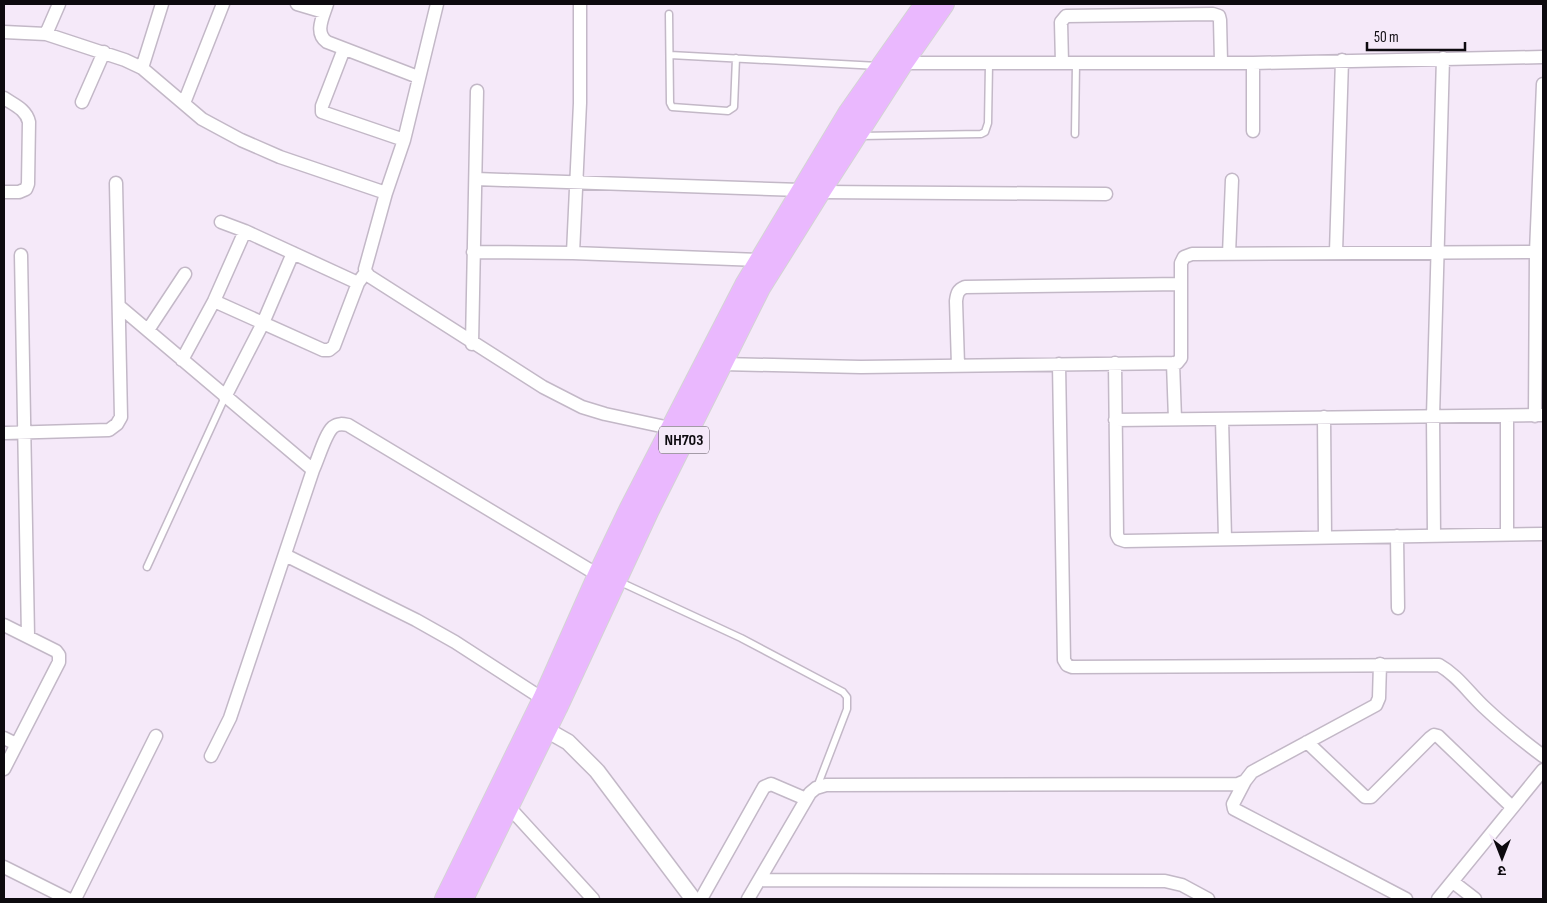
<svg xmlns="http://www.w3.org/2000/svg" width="1547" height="903" viewBox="0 0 1547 903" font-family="'Sofia Sans Condensed','Noto Sans Devanagari',sans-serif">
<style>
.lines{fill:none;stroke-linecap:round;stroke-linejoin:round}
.service-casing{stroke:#c3b8c7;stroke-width:9}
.minor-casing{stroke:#c3b8c7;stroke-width:15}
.tertiary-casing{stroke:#c3b8c7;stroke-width:18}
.trunk-casing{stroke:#d3d3d4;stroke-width:22}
.service{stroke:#fff;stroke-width:6}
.minor{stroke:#fff;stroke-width:12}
.tertiary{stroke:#fff;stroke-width:15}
.trunk{stroke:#eab8fe;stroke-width:20}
.labels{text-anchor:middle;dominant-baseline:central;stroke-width:4;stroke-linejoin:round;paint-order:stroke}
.shield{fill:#f5e9f9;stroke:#534d55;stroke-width:1}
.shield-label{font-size:16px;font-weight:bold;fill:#0d0a0f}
</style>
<rect width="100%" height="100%" fill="#f5e9f9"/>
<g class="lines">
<g class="service-casing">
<path id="service" d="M669,14L670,103L672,107L728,111L734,107L736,58
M670,55L878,66
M1075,134L1076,63
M860,136L981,134L985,132L988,123L989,64
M147,567L225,397
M618,581L741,638L843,692L847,697V709L817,787"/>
</g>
<g class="minor-casing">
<path id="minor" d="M297,4L324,12
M327,4C323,17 314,33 327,42L418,77
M4,32L46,34L125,60L142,68L202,119L241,140L280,157L386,193
M46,34L59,4
M344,49L322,106V112L404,140
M903,63H1253L1543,57
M1062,63L1061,22L1066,16L1213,14L1219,16L1220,20L1221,62
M1253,63V131
M142,68L162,4
M4,98C14,105 26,109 29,122L28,184L26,189L19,192H4
M82,102L104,52
M184,103L223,4
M476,179L801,190
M820,192L1106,194
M221,222L245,231L358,283
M473,252L573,253L759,260
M1336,252L1342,60
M573,253L580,103V4
M1229,254L1232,180
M21,255L28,636
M366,272L369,276L543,387L582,407L605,414L670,428
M214,301L323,350H329L334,346L358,283L366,272L365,269L386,193L404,140L437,4
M119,306L313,470
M148,330L185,274
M472,344L477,91
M182,360L214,301L245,231
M716,362L722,364L861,367L1177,363L1181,358V263L1184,257L1192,254L1543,252
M1115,363L1117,535L1119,539L1125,541L1543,534
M1173,363L1175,419
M1059,364L1064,660L1067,665L1072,667L1439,665C1457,675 1469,693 1484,707C1503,725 1523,741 1543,756
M958,365L956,301C957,293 958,290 965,287L1181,284
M225,397L263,323L293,253
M1507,416V534
M1535,416L1536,252L1543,84
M1324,417L1325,537
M1222,419L1225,538
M1115,420L1543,415
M4,433L109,430L117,424L121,417L116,183
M1434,535L1433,416L1443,58
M1397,536L1398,608
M285,555L416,620L455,642L543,699
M4,625L56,651L59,655V662L4,769
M4,738L16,744
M1307,742L1365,797H1371L1430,738L1434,735L1438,736L1512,807
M211,756L230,718L313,470C318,460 325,434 333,427C338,423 343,424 348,425L598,575
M1245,781L1233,804L1234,809L1406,899
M509,807L593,899
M4,867L68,899
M761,880L1165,881L1182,885L1208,899
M1453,882L1475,899
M75,899L156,736
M701,899L764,787L771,784L806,799
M748,899L810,793L816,788L826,785L1238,784L1245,781L1252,772L1376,705L1379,698L1380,664
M1438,899L1543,770"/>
</g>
<g class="tertiary-casing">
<path id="tertiary" d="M538,725L568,742L597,771L693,899"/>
</g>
<g class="trunk-casing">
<path id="trunk" d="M445,899L543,699L598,575L630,508L745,285L849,112L925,4
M463,899L557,708L648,512L760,288L820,192L903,63L944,4"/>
</g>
<use href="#service" class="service"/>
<use href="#minor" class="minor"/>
<use href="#tertiary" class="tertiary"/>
<use href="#trunk" class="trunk"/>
</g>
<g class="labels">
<rect class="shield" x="659" y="426.5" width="50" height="27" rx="4"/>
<g class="shield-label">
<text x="684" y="440">NH703</text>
</g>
</g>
<rect width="1547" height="903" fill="none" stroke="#0d0a0f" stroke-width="10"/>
<g transform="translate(1502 858) rotate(180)" stroke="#f5e9f9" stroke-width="4" paint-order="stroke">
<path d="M0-4L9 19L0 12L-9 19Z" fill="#0d0a0f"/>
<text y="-8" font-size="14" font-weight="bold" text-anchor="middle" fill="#0d0a0f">उ</text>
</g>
<path d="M1367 42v8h98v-8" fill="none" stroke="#0d0a0f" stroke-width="2.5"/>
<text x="1374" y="42" font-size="15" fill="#0d0a0f" stroke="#f5e9f9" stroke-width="4" paint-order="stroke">50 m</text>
</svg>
